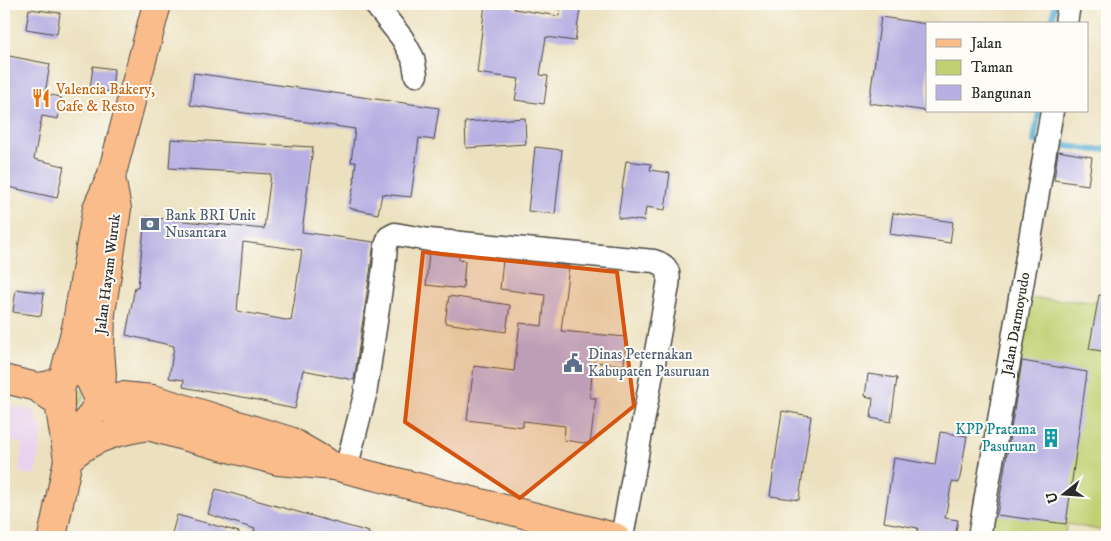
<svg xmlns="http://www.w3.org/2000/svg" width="1111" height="541" viewBox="0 0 1111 541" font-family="'IM FELL DW Pica',serif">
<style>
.built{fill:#e9d2ed}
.green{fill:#c1d072;stroke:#767e4e}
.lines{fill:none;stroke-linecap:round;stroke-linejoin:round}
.stream{stroke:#57acd3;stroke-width:6}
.building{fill:#b8b0e2;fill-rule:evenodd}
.minor-casing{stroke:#484641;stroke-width:25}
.primary-casing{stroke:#484641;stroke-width:30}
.minor{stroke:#fff;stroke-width:22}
.primary{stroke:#f9bc8a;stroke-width:28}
.marked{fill:#d5540f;fill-opacity:0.2;stroke:#d5540f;stroke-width:4;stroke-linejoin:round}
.labels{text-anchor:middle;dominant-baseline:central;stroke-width:4;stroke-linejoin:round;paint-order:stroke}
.food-label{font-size:15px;fill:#c56008;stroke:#fdfcf7;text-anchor:start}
.service-label{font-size:15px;fill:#4e5e75;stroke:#fdfcf7;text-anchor:start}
.street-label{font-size:15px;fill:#2b2b2b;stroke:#fdfcf7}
.culture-label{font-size:15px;fill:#0d838f;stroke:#fdfcf7;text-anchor:end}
</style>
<rect width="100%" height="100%" fill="#fdfcf7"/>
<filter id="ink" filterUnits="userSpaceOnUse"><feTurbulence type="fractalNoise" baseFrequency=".02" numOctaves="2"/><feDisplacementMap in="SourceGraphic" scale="10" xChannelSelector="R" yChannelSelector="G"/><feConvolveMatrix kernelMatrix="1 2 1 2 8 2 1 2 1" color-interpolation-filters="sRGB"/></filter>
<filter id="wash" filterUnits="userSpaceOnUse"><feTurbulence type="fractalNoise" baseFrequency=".0096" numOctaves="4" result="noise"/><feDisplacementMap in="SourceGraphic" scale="20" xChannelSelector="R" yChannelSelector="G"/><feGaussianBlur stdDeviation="1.12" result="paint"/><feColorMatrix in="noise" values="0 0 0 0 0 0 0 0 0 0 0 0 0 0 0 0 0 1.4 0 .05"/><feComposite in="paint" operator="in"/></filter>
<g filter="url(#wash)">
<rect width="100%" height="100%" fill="#ece1bf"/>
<path class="built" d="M4,406L33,410L42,431L36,475L19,473L22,443L4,441Z"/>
<path class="green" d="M1021,298L1098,302L1091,349L1107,352V511L1105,531L1067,524L1064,537H980Z
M71,376L85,394L80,404L69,419Z"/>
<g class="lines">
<path class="stream" d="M1052,24L1055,4
M1039,111L1034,141L1094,150L1107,149"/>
</g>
<g id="blocks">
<path class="building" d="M485,4H514V9L559,16L561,4H581L575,41L546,37L540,75L548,76L544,104L515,100L519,79L477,73Z
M29,9L60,13L57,34L26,29Z
M881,17L927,24V111L869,103Z
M4,55L50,64L45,94L61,97L58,119L42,116L34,159L64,166L57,198L4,186Z
M93,66L114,69L112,92L90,89Z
M194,73L439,108L434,140L419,138L411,197L382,194L378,214L349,208L355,179H354L356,162H351L355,129L190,105Z
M525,118L526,144L466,148L465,122Z
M171,139L313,147L302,232L374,242L371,266L354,380L303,370L295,409L271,404V403L253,399L204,390V391L183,387L184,380L169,378L174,346L126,335L135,287H138L145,217L264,229L271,174L169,168ZM243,242L302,250L291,321L237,311Z
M535,147L562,150L555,214L528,211Z
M1058,151L1092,157L1088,185L1054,180Z
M626,161L651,164L650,170L670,173L665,210L646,207L644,221L618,218Z
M893,213L953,222L950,243L890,234Z
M429,253L459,256V260L465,261L463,289L426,285Z
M503,260L569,266L561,331L626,337L624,365L593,362L590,398H596L590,444L564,440L565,426L523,421V427L467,420L474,366L514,371L520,323L542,326L545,295L500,289Z
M16,289L44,293L41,316L13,312Z
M1099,295L1107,296V352L1089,349Z
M449,296L510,305L506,332L445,323Z
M1022,361L1087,372L1066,524L997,515Z
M868,374L897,378L891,422L871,418L873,398L865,396Z
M782,411L811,416L799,500L770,496Z
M940,432L967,436L959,483L952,482L945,518L958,520L955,537H916L918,528L884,522L894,458L935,465Z
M216,489L369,532L368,537H265L253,534L255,529L208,514Z
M177,515L239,532L238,537H171Z"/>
</g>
</g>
<g filter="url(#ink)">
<use href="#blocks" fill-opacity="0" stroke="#484641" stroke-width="1"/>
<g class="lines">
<g class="minor-casing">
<path id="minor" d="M375,4L402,38L413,58L416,75
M1066,24L1069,4
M346,469L365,395L384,268L386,246L389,237L395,234L429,240L654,261C668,265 670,272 668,286L622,537
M979,537L1052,111"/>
</g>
<g class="primary-casing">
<path id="primary" d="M76,328L80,349L90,380L100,401L114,412L134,422L187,437L278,461L334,466L615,537
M4,379L37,387L51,398
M101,386L102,375L100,349L101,313L117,209L111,177
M37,387C41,386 46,386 49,385C59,383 66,374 75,372
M100,401L122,396L153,399L290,441L324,461
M68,459C73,455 78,450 84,447C104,434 126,430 149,426
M68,460L60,409V391L76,328L97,208L111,177L157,4
M52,537L68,460L81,431L100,401"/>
</g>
<use href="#minor" class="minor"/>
<use href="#primary" class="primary"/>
</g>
</g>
<path class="marked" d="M423,252L617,272L634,406L520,498L405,422Z"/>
<defs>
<g id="restaurant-bare" transform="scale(1.5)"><path d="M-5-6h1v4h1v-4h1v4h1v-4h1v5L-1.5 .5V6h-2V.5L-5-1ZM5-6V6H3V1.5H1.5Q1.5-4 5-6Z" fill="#e8710a" stroke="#fdfcf7" stroke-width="2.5" paint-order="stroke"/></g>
<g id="bank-bare" transform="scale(1.5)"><path d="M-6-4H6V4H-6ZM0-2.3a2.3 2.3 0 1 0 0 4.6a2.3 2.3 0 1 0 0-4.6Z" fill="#5c6f8a" stroke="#fdfcf7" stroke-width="2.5" paint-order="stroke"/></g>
<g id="civic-bare" transform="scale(1.5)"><path d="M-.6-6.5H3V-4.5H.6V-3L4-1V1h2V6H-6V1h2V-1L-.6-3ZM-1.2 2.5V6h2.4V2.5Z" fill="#5c6f8a" stroke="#fdfcf7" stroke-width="2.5" paint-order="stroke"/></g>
<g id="building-bare" transform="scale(1.5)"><path d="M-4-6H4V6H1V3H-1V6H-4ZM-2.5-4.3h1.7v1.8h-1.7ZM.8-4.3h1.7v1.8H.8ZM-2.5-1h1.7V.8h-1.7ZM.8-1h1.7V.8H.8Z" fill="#0f9aa8" stroke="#fdfcf7" stroke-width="2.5" paint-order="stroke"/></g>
</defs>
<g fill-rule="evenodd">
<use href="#restaurant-bare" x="41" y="98"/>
<use href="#bank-bare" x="150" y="224"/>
<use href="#civic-bare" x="573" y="363"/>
<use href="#building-bare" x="1051" y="438"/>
</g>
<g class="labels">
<g class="food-label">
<text x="56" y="89">Valencia Bakery,<tspan x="56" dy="17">Cafe &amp; Resto</tspan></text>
</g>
<g class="service-label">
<text x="165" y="215">Bank BRI Unit<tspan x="165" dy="17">Nusantara</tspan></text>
<text x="588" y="354">Dinas Peternakan<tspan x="588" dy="17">Kabupaten Pasuruan</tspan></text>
</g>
<g class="street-label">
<text transform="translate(108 274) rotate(-83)">Jalan Hayam Wuruk</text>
<text transform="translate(1016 324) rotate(-80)">Jalan Darmoyudo</text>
</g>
<g class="culture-label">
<text x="1036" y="429">KPP Pratama<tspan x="1036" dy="17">Pasuruan</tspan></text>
</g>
</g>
<rect width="1111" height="541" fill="none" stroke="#fdfcf7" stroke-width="20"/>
<rect x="926" y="22" width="162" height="90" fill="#fdfcf7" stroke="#a9a8a5"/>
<rect x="936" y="39" width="25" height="8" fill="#f9bc8a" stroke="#a9a8a5"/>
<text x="971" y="48" font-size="15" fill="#2b2b2b">Jalan</text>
<rect x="936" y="60" width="25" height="15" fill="#c1d072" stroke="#a9a8a5"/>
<text x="971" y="72" font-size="15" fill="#2b2b2b">Taman</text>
<rect x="936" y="85" width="25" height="15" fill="#b8b0e2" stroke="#a9a8a5"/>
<text x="971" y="98" font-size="15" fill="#2b2b2b">Bangunan</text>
<g transform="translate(1064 494) rotate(253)" stroke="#fdfcf7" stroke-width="4" paint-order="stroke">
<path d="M0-4L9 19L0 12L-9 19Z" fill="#2b2b2b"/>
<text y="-8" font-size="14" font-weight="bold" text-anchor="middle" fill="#2b2b2b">U</text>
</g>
</svg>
